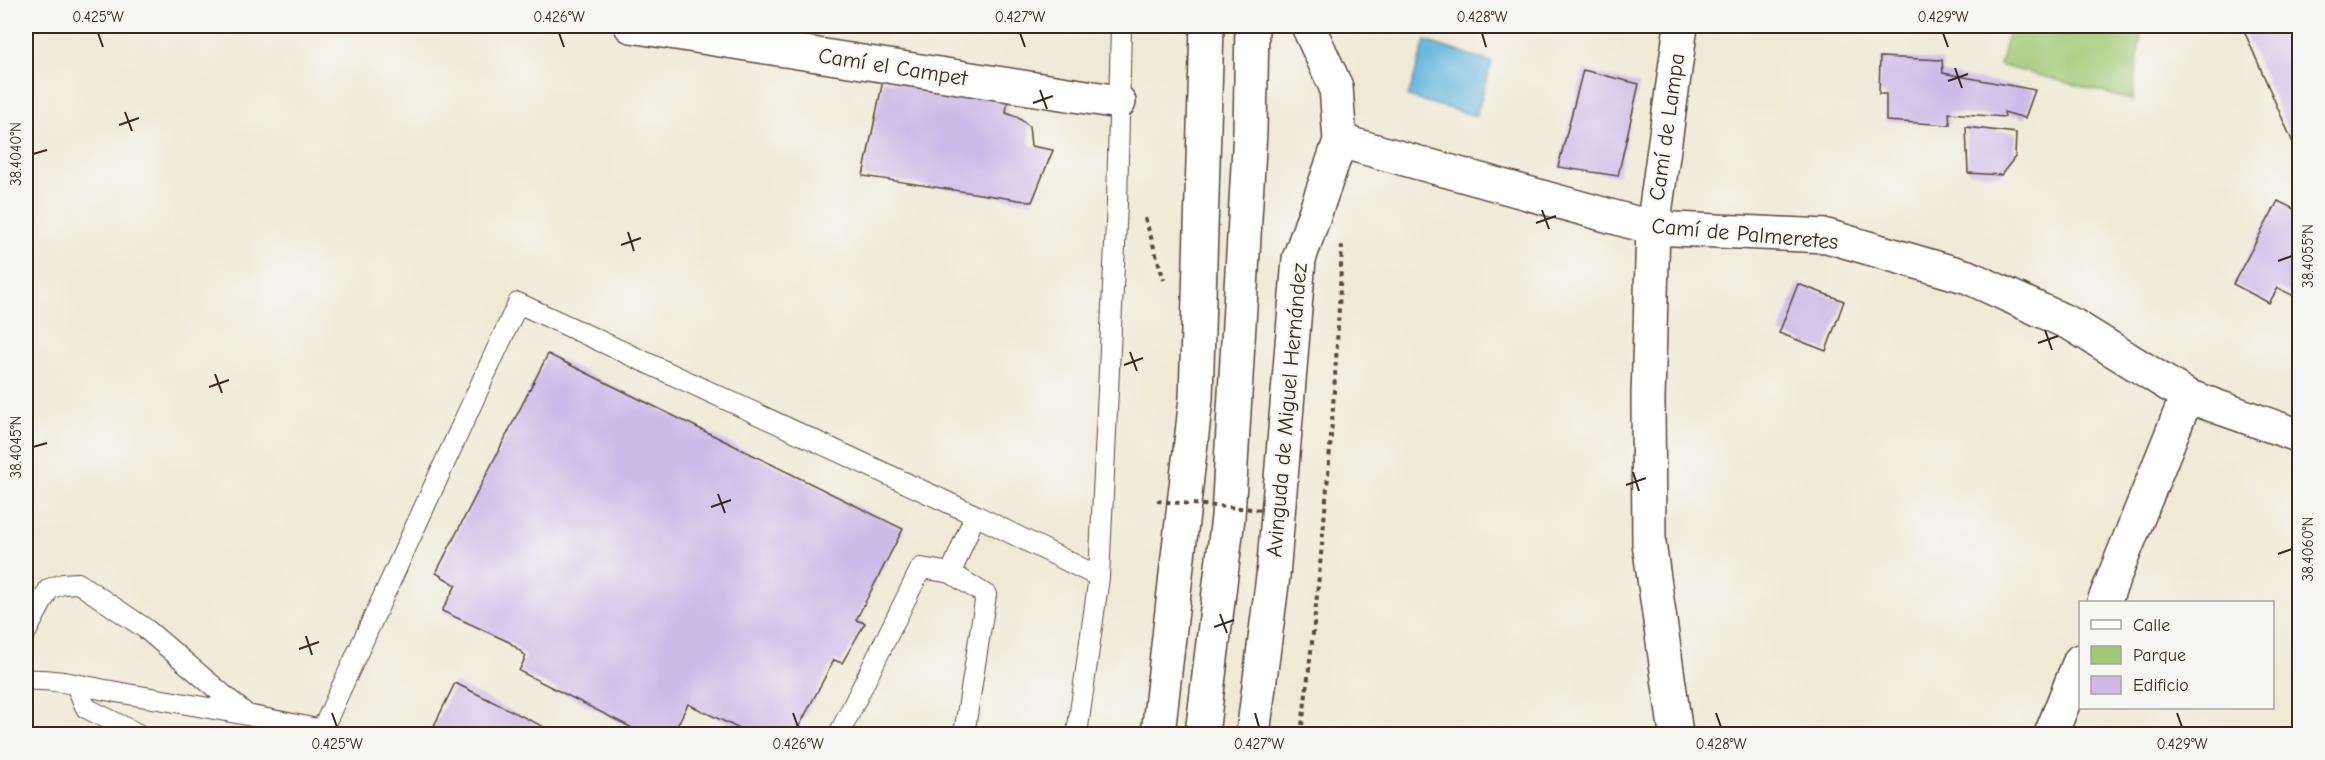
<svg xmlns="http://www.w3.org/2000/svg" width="2325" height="760" viewBox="0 0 2325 760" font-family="'Comic Neue',sans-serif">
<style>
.green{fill:#a0c975;stroke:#6e7a4a;stroke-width:1.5}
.water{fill:#62b5dd;stroke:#4e707e;stroke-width:1.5}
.building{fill:#cebae8}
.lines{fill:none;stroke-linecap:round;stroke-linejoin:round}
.lane-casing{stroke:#56473a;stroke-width:22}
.street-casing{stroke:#56473a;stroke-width:36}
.primary-casing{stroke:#56473a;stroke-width:36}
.path{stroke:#56473a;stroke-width:4;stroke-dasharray:4.5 4.5;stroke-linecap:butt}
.lane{stroke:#fff;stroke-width:20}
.street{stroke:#fff;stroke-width:33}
.primary{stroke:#fff;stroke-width:33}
.path-bridge{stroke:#56473a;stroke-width:4;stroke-dasharray:4.5 4.5;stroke-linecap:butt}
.ticks{fill:none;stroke:#3b2a1e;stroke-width:2}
.labels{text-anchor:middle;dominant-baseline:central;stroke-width:4.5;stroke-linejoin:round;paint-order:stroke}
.street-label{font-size:22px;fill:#3b2a1e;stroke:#f6f6f2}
.neatline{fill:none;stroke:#3b2a1e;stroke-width:2}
.ticks-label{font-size:15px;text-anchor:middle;fill:#3b2a1e}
</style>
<rect width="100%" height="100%" fill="#f6f6f2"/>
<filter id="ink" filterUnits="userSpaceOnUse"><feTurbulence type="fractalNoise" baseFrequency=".0167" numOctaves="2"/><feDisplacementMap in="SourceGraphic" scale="12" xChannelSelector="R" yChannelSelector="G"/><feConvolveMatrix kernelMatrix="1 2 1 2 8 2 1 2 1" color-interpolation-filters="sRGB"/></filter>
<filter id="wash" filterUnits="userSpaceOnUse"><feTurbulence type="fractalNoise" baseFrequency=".008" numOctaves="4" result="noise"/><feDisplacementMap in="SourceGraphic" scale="24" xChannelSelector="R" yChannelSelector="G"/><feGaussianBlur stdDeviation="1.35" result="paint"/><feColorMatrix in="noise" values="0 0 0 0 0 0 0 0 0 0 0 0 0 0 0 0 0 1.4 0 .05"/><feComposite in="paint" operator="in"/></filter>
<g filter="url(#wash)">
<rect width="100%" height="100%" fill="#efead6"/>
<path class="green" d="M2010,26H2142L2132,100L2000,65Z"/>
<path class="water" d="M1425,41L1492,62L1476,116L1408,97Z"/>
<g id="blocks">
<path class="building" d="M2242,26H2300V159Z
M1880,57L1942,60L1943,73L2035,90L2025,118L2004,112L2005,117L1949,113L1950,125L1886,121V94H1879Z
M1583,70L1639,84L1618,176L1558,167Z
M883,80L1008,98L1006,113L1017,117L1029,126L1031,146L1053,150L1032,202L863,176Z
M1966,127L2016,133L2015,157L2001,175L1968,173Z
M2278,201L2300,212V299L2278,288L2269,303L2233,284Z
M1798,284L1844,301L1826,351L1779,333Z
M548,354L903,529L856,620L865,623L842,663L834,660L795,734H750L688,704L673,734H644L519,671L526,656L509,642L442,611L456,585L436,573Z
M455,683L558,734H430Z"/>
</g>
</g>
<g filter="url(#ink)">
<use href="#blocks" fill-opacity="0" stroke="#56473a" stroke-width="1.5"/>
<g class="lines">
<g class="lane-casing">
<path id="lane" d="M951,573L975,515
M26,632L49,589L63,584L78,583L146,629L246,714
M26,680C57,678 91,688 122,693C189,704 255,716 322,730L518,303L975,515L1099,577
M76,685L86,708L138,734
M839,734L921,568L951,573L986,595L964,734
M1077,734L1099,577L1117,204L1121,26"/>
</g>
<g class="street-casing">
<path id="street" d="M631,26L1119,102
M1340,141L1653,228L1827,236L1968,277L2073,325L2187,396L2300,436
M2104,602L2187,396
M1253,734L1273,576L1299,259L1340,141L1336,87L1308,26
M1676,734L1649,543L1648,398L1653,228L1681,26
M2051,734L2080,661"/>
</g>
<g class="primary-casing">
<path id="primary" d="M1158,734L1196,398L1207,26
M1202,734L1228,517L1250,131L1252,26"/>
</g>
<path class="path" d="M1145,218L1164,280
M1301,734C1322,572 1335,408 1342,244"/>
<use href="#lane" class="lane"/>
<use href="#street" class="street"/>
<use href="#primary" class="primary"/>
<path class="path-bridge" d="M1157,501L1263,510"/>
</g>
</g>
<path class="ticks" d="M98,33L103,47M559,33L564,47M1020,33L1025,47M1482,33L1486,47M1943,33L1948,47M1955,68L1962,88M1948,81L1968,74M1040,90L1047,109M1033,103L1053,96M125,112L132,131M119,125L139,118M33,154L47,150M1542,210L1549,229M1536,223L1556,216M628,232L634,251M621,245L641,238M2278,261L2292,256M2045,330L2052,350M2038,343L2058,336M1130,352L1137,371M1124,365L1143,358M215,374L222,393M209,387L229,380M33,447L47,443M1633,472L1639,491M1626,485L1646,478M718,494L725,513M711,507L731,500M2278,554L2292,549M1220,614L1227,633M1214,627L1234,620M306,636L312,655M299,649L319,642M332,713L337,727M793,713L798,727M1255,713L1259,727M1716,713L1721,727M2177,713L2182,727"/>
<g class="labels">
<g class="street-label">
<text transform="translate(893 67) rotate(9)">Camí el Campet</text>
<text transform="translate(1667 127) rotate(-82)">Camí de Lampa</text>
<text transform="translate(1745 234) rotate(5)">Camí de Palmeretes</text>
<text transform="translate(1287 410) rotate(-85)">Avinguda de Miguel Hernández</text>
</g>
</g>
<rect width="2325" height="760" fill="none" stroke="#f6f6f2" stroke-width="66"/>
<rect x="2079" y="601" width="195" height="108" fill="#f6f6f2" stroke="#aba49d" stroke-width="1.5"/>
<rect x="2091" y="620" width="30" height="9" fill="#ffffff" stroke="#aba49d" stroke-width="1.5"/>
<text x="2133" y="631" font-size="18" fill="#3b2a1e">Calle</text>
<rect x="2091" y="646" width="30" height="18" fill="#a0c975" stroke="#aba49d" stroke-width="1.5"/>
<text x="2133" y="661" font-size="18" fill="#3b2a1e">Parque</text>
<rect x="2091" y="676" width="30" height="18" fill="#cebae8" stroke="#aba49d" stroke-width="1.5"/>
<text x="2133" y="691" font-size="18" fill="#3b2a1e">Edificio</text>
<rect x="33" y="33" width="2259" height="694" class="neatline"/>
<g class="ticks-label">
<text x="98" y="22">0.425°W</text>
<text x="559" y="22">0.426°W</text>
<text x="1020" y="22">0.427°W</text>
<text x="1482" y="22">0.428°W</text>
<text x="1943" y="22">0.429°W</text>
<text transform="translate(16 154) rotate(-90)" y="5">38.4040°N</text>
<text transform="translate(2308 256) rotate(-90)" y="5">38.4055°N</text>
<text transform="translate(16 447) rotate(-90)" y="5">38.4045°N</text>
<text transform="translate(2308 549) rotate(-90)" y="5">38.4060°N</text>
<text x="337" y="749">0.425°W</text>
<text x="798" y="749">0.426°W</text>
<text x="1259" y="749">0.427°W</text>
<text x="1721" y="749">0.428°W</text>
<text x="2182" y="749">0.429°W</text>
</g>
</svg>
